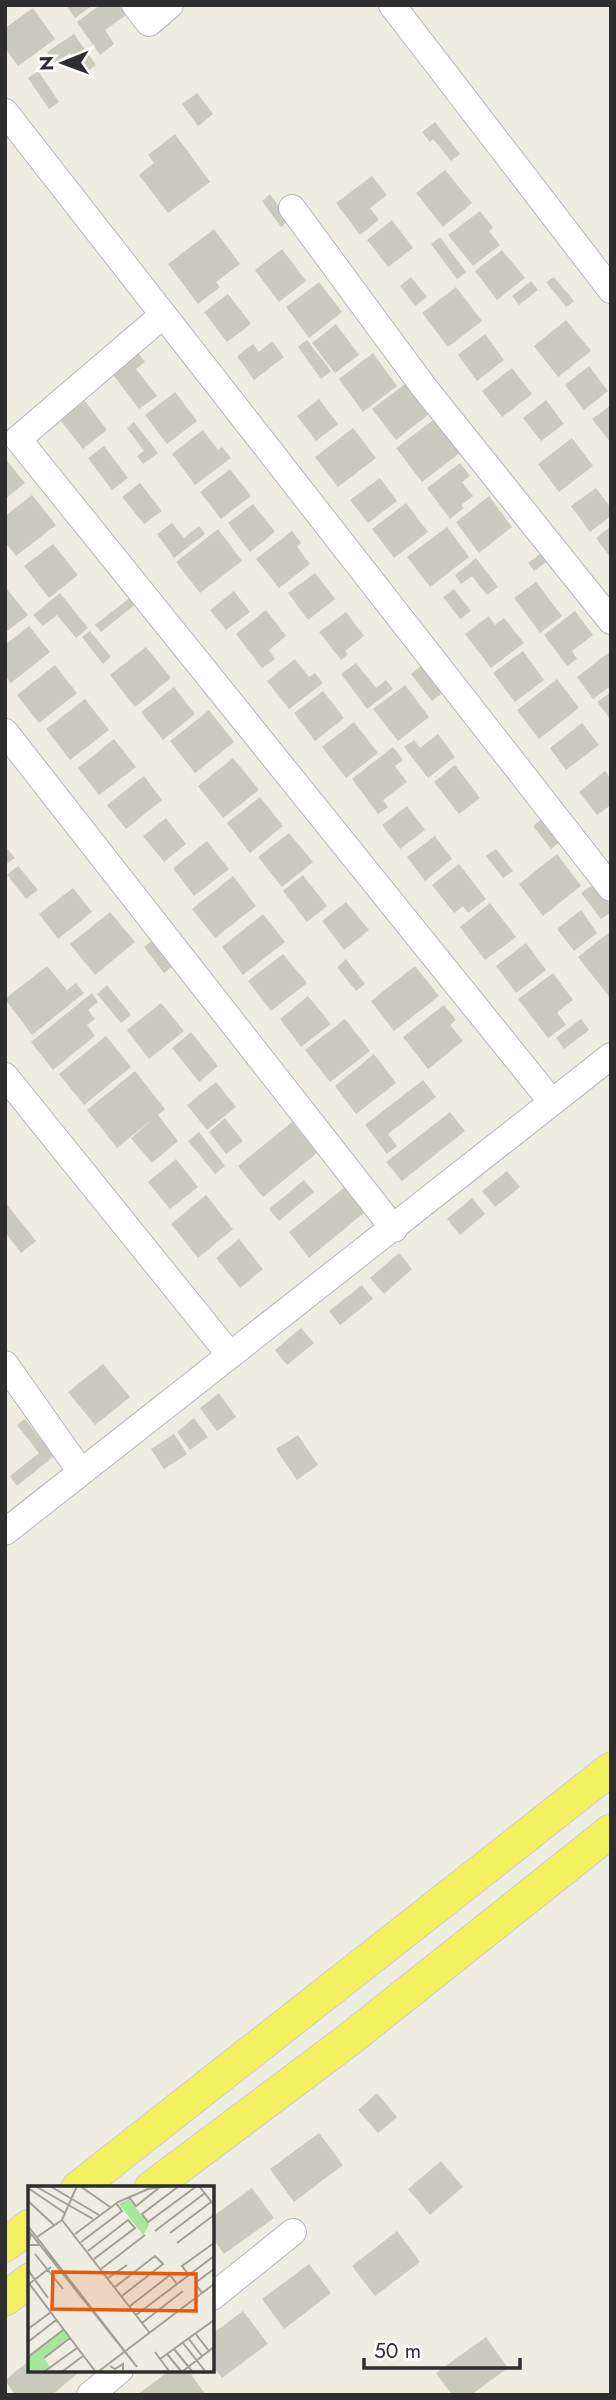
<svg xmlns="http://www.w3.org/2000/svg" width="616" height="2400" viewBox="0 0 616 2400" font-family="Jost,sans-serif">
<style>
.building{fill:#cbcabf}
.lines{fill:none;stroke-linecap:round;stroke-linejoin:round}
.minor-casing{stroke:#b4b4c1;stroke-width:28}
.major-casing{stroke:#cdcdcd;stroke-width:35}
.minor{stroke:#fff;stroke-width:26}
.major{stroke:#f4f161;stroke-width:33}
.inset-road{fill:none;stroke:#a2a099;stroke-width:2}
.view{fill:#e8590c;fill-opacity:0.15;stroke:#e8590c;stroke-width:3.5}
.inset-edge{fill:none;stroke:#2e2e2e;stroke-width:3.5}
</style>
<rect width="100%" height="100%" fill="#efece1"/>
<path class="building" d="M66,5H93L75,18Z
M100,5H119L126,15L105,30L114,44L100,55L77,22Z
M33,8L55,39L18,66L5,48V28Z
M74,34L96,65L85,73L70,53L55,63L47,52Z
M38,71L59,102L49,109L28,78Z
M197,93L213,114L198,126L182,104Z
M435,122L460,154L451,161L433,139L430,142L422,132Z
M175,134L210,182L168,213L139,175L154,163L148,155Z
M445,170L472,203L443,227L416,193Z
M372,176L387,195L370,208L379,220L360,235L336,203Z
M270,194L289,220L281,227L262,201Z
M480,211L493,228L489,231L500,245L473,266L448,235Z
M392,220L413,248L388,267L367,240Z
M214,229L240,264L216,282L220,287L198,304L168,264Z
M440,237L466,272L457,279L431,244Z
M282,249L306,281L279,302L255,270Z
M502,250L525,278L497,300L475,271Z
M411,277L427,297L415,306L400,286Z
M554,277L574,301L566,307L546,282Z
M531,281L538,290L519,305L512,296Z
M319,282L342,312L309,338L286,307Z
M456,287L482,321L448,347L422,313Z
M228,294L251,324L227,342L204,312Z
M566,320L591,351L558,377L534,346Z
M336,324L359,355L335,373L312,343Z
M485,334L504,360L477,381L458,355Z
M307,340L331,371L321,379L298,347Z
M272,341L284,357L254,380L237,356L253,344L259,352Z
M137,352L145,362L136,369L157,396L139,409L111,372Z
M373,353L397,386L363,412L339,379Z
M589,366L608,391L584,410L565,385Z
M512,368L532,394L502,417L482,391Z
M405,384L428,415L396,440L372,409Z
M175,392L197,421L167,444L145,415Z
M319,399L338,424L316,441L297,416Z
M546,400L564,424L541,441L523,418Z
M85,401L107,430L83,449L60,420Z
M611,405V443L592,419Z
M436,418L461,452L422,482L396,448Z
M134,422L158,453L143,464L137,456L144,451L127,428Z
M353,428L376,458L338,487L315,457Z
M203,430L218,450L222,447L231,458L195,485L172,454Z
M572,438L593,466L559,492L538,464Z
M104,446L128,478L112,490L88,458Z
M5,458L25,483L5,499Z
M460,463L470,476L462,482L473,496L461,505L464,508L450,519L427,488Z
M230,469L251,496L221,519L200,492Z
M380,478L397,501L368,523L350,500Z
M140,483L162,511L144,524L122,497Z
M596,488L611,508V516L590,532L571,506Z
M32,495L56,525L16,556L5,542V516Z
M489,496L512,527L479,553L456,522Z
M406,503L428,532L394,558L372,529Z
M253,504L275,532L250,552L228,523Z
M172,523L184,538L199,526L205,534L174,558L157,534Z
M611,526V558L596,538Z
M447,527L469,557L430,587L407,557Z
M218,529L242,561L200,593L176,562Z
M292,531L301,543L297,547L310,564L279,588L256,559Z
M53,544L78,575L49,598L24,566Z
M548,548L554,556L534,571L528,563Z
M476,558L498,587L487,595L472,576L461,584L455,575Z
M315,573L335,599L308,620L288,593Z
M536,582L562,616L540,633L514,598Z
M5,587L28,615L5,633Z
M454,589L471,611L460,619L443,597Z
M234,591L250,612L226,630L210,610Z
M60,593L88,628L76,638L57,615L43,626L33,615Z
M132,596L137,603L101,632L95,625Z
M266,610L286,636L269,650L275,659L262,668L236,634Z
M575,611L593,635L572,651L577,659L567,666L544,635Z
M346,612L364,636L345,651L348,654L341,660L319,632Z
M489,616L495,625L504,618L524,643L491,668L465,634Z
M29,626L50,652L11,683L5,676V645Z
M90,631L111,657L103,664L82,637Z
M146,647L171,678L135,707L110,675Z
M523,651L544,680L515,702L493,673Z
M608,653L611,656V686L593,699L577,677Z
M295,659L309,677L315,673L323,683L289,709L267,681Z
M356,663L376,688L386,680L393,689L367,709L341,674Z
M55,665L77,693L39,723L17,695Z
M421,666L442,693L432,701L411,674Z
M557,679L579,708L539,739L517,710Z
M405,685L429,717L398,741L373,709Z
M174,687L195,714L163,740L141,712Z
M323,691L344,718L315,741L294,713Z
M611,692V720L597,702Z
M85,699L109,730L70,760L46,729Z
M209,710L234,742L195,773L170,741Z
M354,722L378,753L346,778L322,747Z
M582,723L599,745L566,770L550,748Z
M438,734L455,757L428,778L404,747L414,740L420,748Z
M114,739L136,767L99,795L78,768Z
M393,747L403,760L395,766L407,782L383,800L388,807L378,814L352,779Z
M233,758L259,790L223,818L198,786Z
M455,765L480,798L459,814L434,782Z
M605,771L611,779V805L597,815L579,792Z
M144,776L162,800L126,829L107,805Z
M260,797L283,826L250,853L227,823Z
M407,806L425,830L400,849L382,825Z
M166,818L186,844L164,862L143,836Z
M543,818L561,841L551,849L533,826Z
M289,833L313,862L282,887L258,857Z
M435,836L452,859L425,881L407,857Z
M207,841L229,869L194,896L173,868Z
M5,846L15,858L5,865Z
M496,849L513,871L503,878L486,856Z
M557,854L581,886L543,916L519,884Z
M459,864L486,899L468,913L463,906L454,913L432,885Z
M18,866L38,890L26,899L7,875Z
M303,875L327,906L307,922L283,891Z
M233,876L256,906L215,938L192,909Z
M594,884L611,906V912L601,919L581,893Z
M73,888L92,912L58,939L39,914Z
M346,902L369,930L344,950L322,921Z
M490,903L516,937L485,960L460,927Z
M581,910L597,933L574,951L557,929Z
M110,912L135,942L95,975L70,944Z
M263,914L285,942L243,975L222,947Z
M608,933L611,937V999L578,957Z
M154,939L174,965L164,973L144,947Z
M526,943L546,970L516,993L496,966Z
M283,954L307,983L271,1011L248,981Z
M346,959L365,984L356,991L337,967Z
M47,966L67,990L76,983L84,993L32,1035L5,999Z
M415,966L439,996L394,1031L371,1001Z
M553,973L573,1000L557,1012L566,1025L548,1038L518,999Z
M107,985L131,1015L121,1023L97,994Z
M92,993L98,1002L88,1010L95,1019L87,1025L95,1036L53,1070L31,1042Z
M308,996L331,1024L301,1047L280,1019Z
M161,1003L184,1031L149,1059L127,1030Z
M444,1005L456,1020L450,1025L463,1041L428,1069L403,1037Z
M345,1019L370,1051L330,1082L305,1050Z
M581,1019L589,1030L564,1049L556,1038Z
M191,1032L218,1066L199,1082L172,1048Z
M106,1036L131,1067L84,1105L59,1074Z
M374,1054L396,1083L356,1114L335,1086Z
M135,1071L165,1109L158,1115L178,1141L152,1163L131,1138L155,1117L117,1148L87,1110Z
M423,1080L436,1097L388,1134L397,1146L387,1154L365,1125Z
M216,1082L236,1107L207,1130L187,1105Z
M450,1112L465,1131L402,1181L386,1162Z
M225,1118L243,1141L226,1154L209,1132Z
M292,1122L317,1153L263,1197L238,1166Z
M199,1132L225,1166L215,1174L188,1141Z
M176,1159L198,1187L170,1209L148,1182Z
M507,1171L520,1187L495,1207L482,1191Z
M304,1180L314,1192L279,1221L269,1209Z
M345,1187L365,1212L309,1258L289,1232Z
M206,1195L233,1229L198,1258L171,1224Z
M472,1198L485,1214L460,1235L447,1219Z
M5,1202L36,1241L21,1253L5,1232Z
M239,1239L263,1269L240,1288L216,1258Z
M399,1253L412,1269L384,1294L370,1278Z
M362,1285L373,1299L340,1325L329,1311Z
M301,1328L314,1343L287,1365L275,1350Z
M103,1364L130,1397L95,1425L68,1392Z
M219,1393L236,1417L217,1431L200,1408Z
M194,1418L208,1437L190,1450L177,1432Z
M25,1419L54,1456L17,1486L10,1476L39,1453L17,1425Z
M174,1434L187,1454L164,1469L151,1449Z
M298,1435L318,1465L297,1480L276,1449Z
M377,2093L397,2117L378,2133L358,2110Z
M319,2133L343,2165L294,2202L270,2169Z
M441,2161L463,2187L430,2215L408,2189Z
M252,2188L274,2218L224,2254L212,2237V2217Z
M397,2231L420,2262L375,2296L352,2266Z
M309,2264L331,2293L284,2329L262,2299Z
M243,2311L268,2344L222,2378L212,2365V2334Z
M486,2337L508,2368L471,2395H452L436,2373Z
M30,2360V2370H76L78,2373L52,2395H15L5,2380Z
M170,2370H188L206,2395H137Z"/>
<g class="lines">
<g class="minor-casing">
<path id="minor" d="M135,5L149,23L170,5
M392,5L611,290
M5,112L611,888
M292,208L423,386L611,621
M163,315L18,439L551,1101
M5,732L394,1229
M5,1076L230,1355
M5,1364L81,1472
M5,1532L611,1056
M212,2297L293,2232
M90,2395L120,2370"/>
</g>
<g class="major-casing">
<path id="major" d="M78,2188L611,1769
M151,2188L347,2041L611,1831
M5,2245L30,2226
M5,2299L30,2280"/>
</g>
<use href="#minor" class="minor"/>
<use href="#major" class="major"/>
</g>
<g transform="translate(28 2186)">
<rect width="186" height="186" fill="#efece1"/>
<path d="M101,13L121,39L115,49L91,18ZM35,144L42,152L16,172L23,183L0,185V171Z" fill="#a6e69d"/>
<path class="inset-road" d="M7,0L65,33M22,0L71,29M52,0L82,21M151,0L114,28L120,36L169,0M171,0L186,19M0,2L37,27M101,11L108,20L132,1M0,15L26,39M34,34L121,146M0,40L109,181L0,44M127,45L177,7M142,47L183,16M3,48L0,59H11M47,48L90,16L120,3L140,0M9,51L34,34L49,0M53,56L94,25L88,17M149,57L186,29M60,65L100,34L107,42L66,73M7,68L35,103M73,83L117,49M0,84L20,112M161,89L154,80L186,57M80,92L99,79M0,96L67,185M1,98L23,81M87,101L127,70L135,78L94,110M174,107L167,97L186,83M102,120L142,89L149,98M108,129L186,70M114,137L155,105M0,143L23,126M167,147L181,165M160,152L174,170M0,156L28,134M155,157L177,185M146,163L164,185M127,166L141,185M139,168L153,185M0,171L35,144M16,172L42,152M132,173L186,134M82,180L87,183L95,178V185M17,185L49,162M35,185L55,170M71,185L186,98M155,185L186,161"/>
<path class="view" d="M25,86L168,88V125L24,123Z"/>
<rect width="186" height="186" class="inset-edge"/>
</g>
<rect width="616" height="2400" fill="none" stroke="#2e2e2e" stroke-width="14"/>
<g transform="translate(63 63) rotate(269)" stroke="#ffffff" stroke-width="5" paint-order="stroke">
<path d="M0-5L12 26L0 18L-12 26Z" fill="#2e2e2e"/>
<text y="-10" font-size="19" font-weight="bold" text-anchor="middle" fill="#2e2e2e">N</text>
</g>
<path d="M364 2358v10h156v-10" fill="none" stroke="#2e2e2e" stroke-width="3.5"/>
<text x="374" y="2358" font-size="21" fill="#2e2e2e" stroke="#ffffff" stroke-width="5" paint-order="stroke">50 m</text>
</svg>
